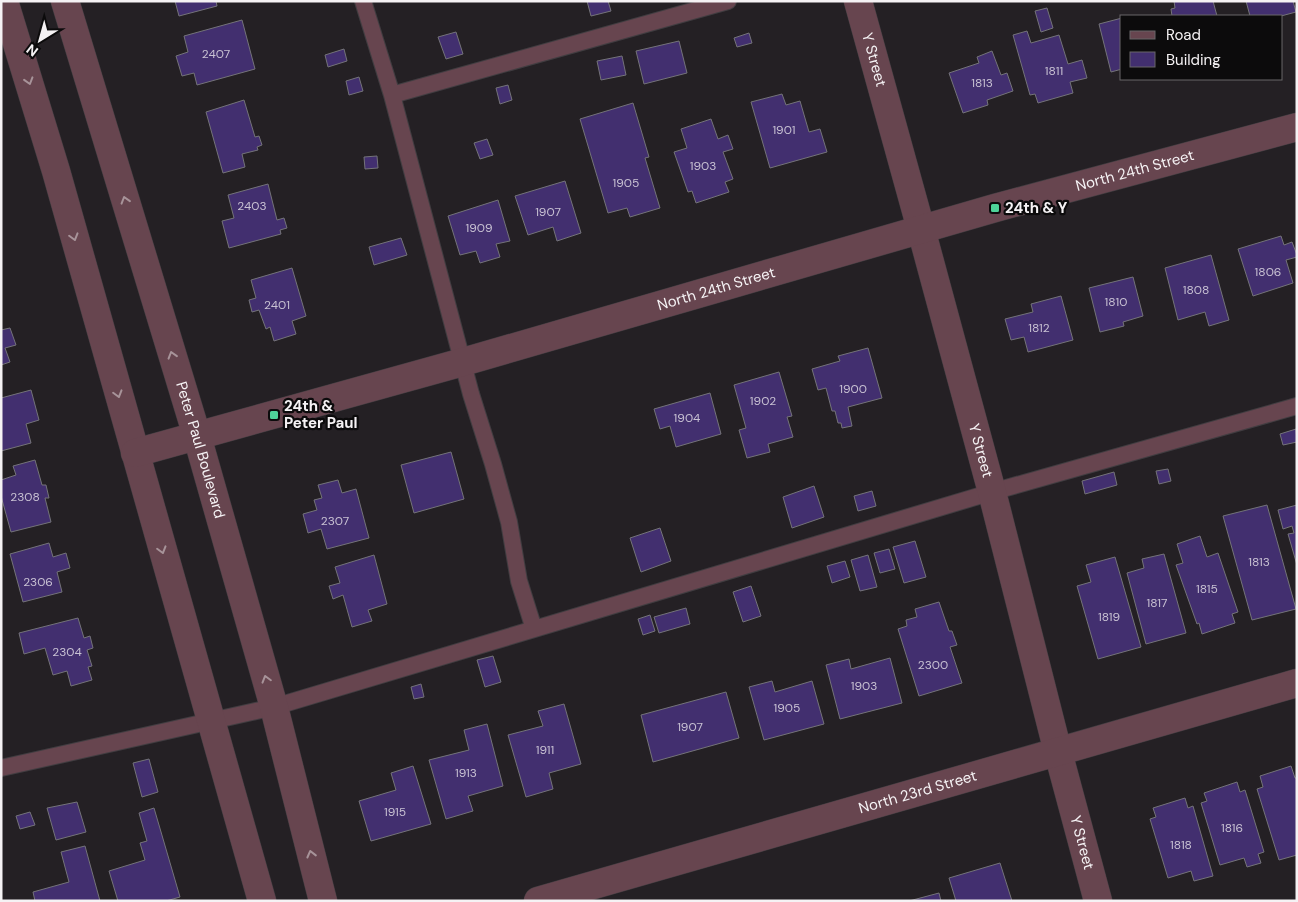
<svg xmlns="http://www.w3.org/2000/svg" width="1298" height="902" viewBox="0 0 1298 902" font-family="'DM Sans',sans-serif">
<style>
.building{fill:#422f6f;stroke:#747379}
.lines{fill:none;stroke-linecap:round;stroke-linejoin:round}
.lane-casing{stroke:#413d41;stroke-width:18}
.street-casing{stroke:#413d41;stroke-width:29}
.lane{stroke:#67454f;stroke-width:16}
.street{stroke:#67454f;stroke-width:28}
.oneway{stroke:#a79399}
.poi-dot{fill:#4ed399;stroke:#0c0b0c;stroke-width:2}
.labels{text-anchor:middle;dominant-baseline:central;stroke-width:4.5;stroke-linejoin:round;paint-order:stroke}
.number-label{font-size:12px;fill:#c8c1d3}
.street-label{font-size:15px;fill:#f5f2f4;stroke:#0c0b0c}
.poi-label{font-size:15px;font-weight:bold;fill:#f5f2f4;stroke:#0c0b0c;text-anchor:start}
</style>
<rect width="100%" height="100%" fill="#242024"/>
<path class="building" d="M175,1H216L217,6L179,16Z
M587,1H608L611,11L591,16Z
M1174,1H1213L1217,16H1172L1171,9L1175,8Z
M1246,1H1293L1296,12L1281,16H1250Z
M1047,8L1053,28L1041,32L1035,11Z
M1122,18V69L1111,72L1099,24Z
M242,20L255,69L197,85L194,73L182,76L176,56L188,52L184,36Z
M1027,31L1031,43L1059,35L1068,64L1082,60L1087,78L1070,82L1073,93L1038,103L1035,94L1030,95L1013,35Z
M456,32L463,54L446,59L438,37Z
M749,33L752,43L737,47L734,38Z
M679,41L687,73L644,84L636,51Z
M344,49L347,61L328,67L325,55Z
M992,51L1001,75L1007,73L1013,91L987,100L988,105L963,113L949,73L979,63L977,57Z
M622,56L626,75L601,80L597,61Z
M359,77L363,91L349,95L346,81Z
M508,85L512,100L500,104L496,88Z
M782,94L786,105L800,101L809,132L820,129L827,152L770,168L751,102Z
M244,100L255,137L259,136L262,145L257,147L258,150L242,154L245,167L223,173L206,112Z
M633,103L649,157L645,158L660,208L630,217L627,208L608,213L580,119Z
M711,119L718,139L728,135L733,149L723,152L733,179L725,182L729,192L696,203L692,191L688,192L674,152L687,148L681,129Z
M487,139L493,155L480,159L474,143Z
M377,156L378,168L365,169L364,157Z
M565,181L581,233L557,241L553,227L528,235L515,196Z
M268,184L277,220L284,218L287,228L280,230L281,234L229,248L222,221L234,218L228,195Z
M498,200L510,241L496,244L500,257L480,263L476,251L460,255L448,216Z
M1281,236L1284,245L1292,242L1297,255V257L1286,260L1293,283L1253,296L1238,249Z
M401,238L407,255L374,265L369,247Z
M1211,255L1229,320L1209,326L1205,312L1178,320L1165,268Z
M292,268L306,316L292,321L296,334L274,341L270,327L266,329L259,310L252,312L249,300L256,298L251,280Z
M1133,277L1143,316L1123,322L1124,326L1100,332L1089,288Z
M1061,296L1073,340L1028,352L1024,337L1011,340L1005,319L1033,312L1031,304Z
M10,328L16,345L5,348L10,362L1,365V330Z
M868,348L882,398L848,407L852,426L842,428L841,423H838L835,411H832L826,388L818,390L812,369L840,361L838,356Z
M779,372L792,416L787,417L793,437L768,444L770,452L747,458L739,430L746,428L734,385Z
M31,390L39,420L26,424L31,443L1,451V398Z
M710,393L721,434L676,447L670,426L660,429L654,409Z
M1296,429L1297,442L1283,445L1280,434Z
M451,452L464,499L414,513L401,465Z
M35,460L42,485H46L49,498H45L51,522L11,532L1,496V480L16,475L13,466Z
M1168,469L1171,481L1159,484L1156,471Z
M1114,472L1117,485L1085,494L1082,481Z
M338,480L342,493L356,489L369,538L327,549L321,529L308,533L303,514L317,510L314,500L322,498L318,485Z
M814,486L824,517L792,528L783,497Z
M872,491L876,506L858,511L854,496Z
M1267,505L1296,609L1252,620L1223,516Z
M1297,505V565L1288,534L1294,533L1292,526L1283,529L1278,510Z
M660,528L671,561L641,572L630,538Z
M1200,536L1207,557L1218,553L1238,612L1232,614L1235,623L1202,634L1199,623L1197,624L1176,565L1183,563L1177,544Z
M915,541L926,577L904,583L893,547Z
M49,543L53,557L66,553L70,568L57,572L62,592L23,602L10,554Z
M889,549L895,569L880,573L874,553Z
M1164,554L1186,633L1146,644L1127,573L1144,568L1142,559Z
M374,555L387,604L368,610L372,621L352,627L343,595L333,599L329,586L340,583L335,567Z
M868,555L877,587L860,591L851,560Z
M1115,557L1141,647L1098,659L1077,586L1091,582L1086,565Z
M845,561L850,577L832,583L827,566Z
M751,586L761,616L743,622L733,592Z
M939,602L949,631H952L957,645L950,647L962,683L919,696L898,629L907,626L906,620L917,617L915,609Z
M686,608L690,624L659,633L654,617Z
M650,615L655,631L643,635L638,619Z
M78,618L84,638L90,636L93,648L87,650L92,666L88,667L92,680L71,686L67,671L53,675L45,648L24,654L19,633Z
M493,656L501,682L485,687L477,660Z
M890,658L902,703L840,719L826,665L849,659L851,669Z
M772,681L775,692L812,681L824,724L764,740L749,687Z
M421,684L424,697L414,699L411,687Z
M726,692L739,738L653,762L641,715Z
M564,704L581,764L549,773L553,789L526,797L508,735L543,726L538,711Z
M487,724L503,786L468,796L473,811L446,819L429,760L469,750L464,730Z
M149,759L158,792L142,797L133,763Z
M413,766L431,824L371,841L359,801L396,790L391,773Z
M1291,766L1295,778H1297V855L1279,860L1257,789L1263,787L1260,776Z
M1237,782L1240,792L1245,790L1264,852L1258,854L1261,863L1247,867L1244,858L1220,865L1201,803L1207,801L1204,793Z
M1185,798L1188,808L1193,806L1213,876L1194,881L1191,871L1168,878L1150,819L1156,817L1153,808Z
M77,802L86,832L56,840L47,808Z
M154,808L180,897L166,901H118L109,871L145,860L140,843L147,841L139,813Z
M30,812L35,825L20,829L16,816Z
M85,846L100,901H35L33,892L69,882L61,852Z
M1000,863L1012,901H956L949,878Z
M939,893L941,901H909Z"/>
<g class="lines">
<g class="lane-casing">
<path id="lane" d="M363,1L392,95L471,394L493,464L509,522L519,581L534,629
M392,95L728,1
M1,768L274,707L992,492L1297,406"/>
</g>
<g class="street-casing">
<g id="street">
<path d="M4,1L56,171L262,901"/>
<path id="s1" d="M65,1L197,436L274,707L323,901"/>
<path id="s2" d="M858,1L921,229L992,492L1058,752L1098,901"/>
<path id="s3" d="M135,453L463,362L995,208L1297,127"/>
<path id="s4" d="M538,901L1297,683"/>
</g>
</g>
<use href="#lane" class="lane"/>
<use href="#street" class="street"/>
</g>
<defs><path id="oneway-chevron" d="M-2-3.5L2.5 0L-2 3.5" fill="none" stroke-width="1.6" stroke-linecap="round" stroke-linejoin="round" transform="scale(1.25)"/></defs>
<g class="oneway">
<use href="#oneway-chevron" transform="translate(29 81) rotate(73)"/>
<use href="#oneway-chevron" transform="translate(125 200) rotate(-107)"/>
<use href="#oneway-chevron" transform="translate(74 237) rotate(74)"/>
<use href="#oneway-chevron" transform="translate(172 355) rotate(-107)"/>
<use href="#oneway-chevron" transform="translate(118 394) rotate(74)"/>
<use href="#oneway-chevron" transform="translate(162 550) rotate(74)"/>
<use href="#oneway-chevron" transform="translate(266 679) rotate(-106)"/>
<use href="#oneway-chevron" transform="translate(311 854) rotate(-104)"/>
</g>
<g class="poi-dot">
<rect x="990" y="203" width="10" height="10" rx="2.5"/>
<rect x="269" y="410" width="10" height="10" rx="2.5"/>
</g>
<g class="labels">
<g class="number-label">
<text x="216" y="54">2407</text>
<text x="1054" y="71">1811</text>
<text x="982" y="83">1813</text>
<text x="784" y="130">1901</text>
<text x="703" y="166">1903</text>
<text x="626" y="183">1905</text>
<text x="252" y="206">2403</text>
<text x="548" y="212">1907</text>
<text x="479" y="228">1909</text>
<text x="1268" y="272">1806</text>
<text x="1196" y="290">1808</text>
<text x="1116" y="302">1810</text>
<text x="277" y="305">2401</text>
<text x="1039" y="328">1812</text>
<text x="853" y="389">1900</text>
<text x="763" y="401">1902</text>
<text x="687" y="418">1904</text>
<text x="25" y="497">2308</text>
<text x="335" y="521">2307</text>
<text x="1259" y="562">1813</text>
<text x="38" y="582">2306</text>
<text x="1207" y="589">1815</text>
<text x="1157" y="603">1817</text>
<text x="1109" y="617">1819</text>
<text x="67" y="652">2304</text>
<text x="933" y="665">2300</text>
<text x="864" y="686">1903</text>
<text x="787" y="708">1905</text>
<text x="690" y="727">1907</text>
<text x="545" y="750">1911</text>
<text x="466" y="773">1913</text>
<text x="395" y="812">1915</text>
<text x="1232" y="828">1816</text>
<text x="1181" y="845">1818</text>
</g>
<g class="street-label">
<text stroke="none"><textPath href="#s2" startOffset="61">Y Street</textPath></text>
<text stroke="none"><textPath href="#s3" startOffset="1039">North 24th Street</textPath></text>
<text stroke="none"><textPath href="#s3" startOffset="604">North 24th Street</textPath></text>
<text stroke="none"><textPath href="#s1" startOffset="469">Peter Paul Boulevard</textPath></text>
<text stroke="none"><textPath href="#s2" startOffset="466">Y Street</textPath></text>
<text stroke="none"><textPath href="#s4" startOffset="395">North 23rd Street</textPath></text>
<text stroke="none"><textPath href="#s2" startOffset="871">Y Street</textPath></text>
</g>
<g class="poi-label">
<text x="1005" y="208">24th &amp; Y</text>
<text x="284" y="406">24th &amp;<tspan x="284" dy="17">Peter Paul</tspan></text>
</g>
</g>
<rect width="1298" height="902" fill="none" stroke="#f5f2f4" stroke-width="5"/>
<rect x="1120" y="15" width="162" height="65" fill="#0c0b0c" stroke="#696769"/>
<rect x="1130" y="31" width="25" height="8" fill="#67454f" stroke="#696769"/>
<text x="1166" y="40" font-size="15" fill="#f5f2f4">Road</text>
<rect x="1130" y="52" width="25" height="15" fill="#422f6f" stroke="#696769"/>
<text x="1166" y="65" font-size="15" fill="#f5f2f4">Building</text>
<g transform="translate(40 40) rotate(217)" stroke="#0c0b0c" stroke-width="4" paint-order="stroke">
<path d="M0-4L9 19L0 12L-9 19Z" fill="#f5f2f4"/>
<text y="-8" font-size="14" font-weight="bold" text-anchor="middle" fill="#f5f2f4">N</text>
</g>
</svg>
